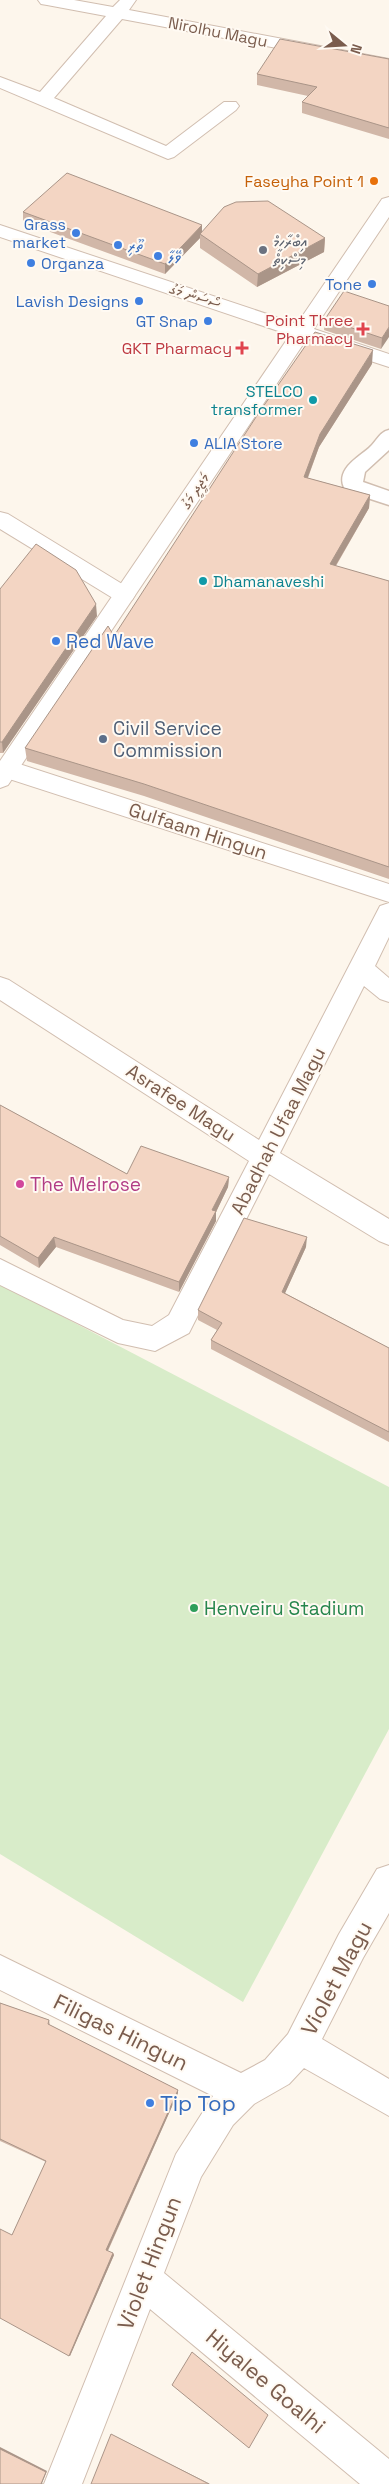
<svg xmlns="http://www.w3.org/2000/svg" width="389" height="2484" viewBox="0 0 389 2484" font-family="'Space Grotesk','Noto Sans Thaana',sans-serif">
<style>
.green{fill:#d8ecc9}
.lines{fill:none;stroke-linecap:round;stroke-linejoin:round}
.service-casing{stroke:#d1beb0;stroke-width:3}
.minor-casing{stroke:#d1beb0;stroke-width:2}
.tertiary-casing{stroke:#d1beb0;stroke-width:2}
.service{fill:#fff;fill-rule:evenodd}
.minor{fill:#fff;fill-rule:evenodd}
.tertiary{fill:#fff;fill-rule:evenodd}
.wall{fill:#d1b7a8}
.shaded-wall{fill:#aa9588}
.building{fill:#f3d5c3;stroke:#aa9588}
.food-dot{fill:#e8710a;stroke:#fffaf3;stroke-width:2}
.shop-dot{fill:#3f7fe0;stroke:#fffaf3;stroke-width:2}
.worship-dot{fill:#6b7280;stroke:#fffaf3;stroke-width:2}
.health-dot{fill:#e0444e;stroke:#fffaf3;stroke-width:2}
.culture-dot{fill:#0f9aa8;stroke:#fffaf3;stroke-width:2}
.service-dot{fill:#5c6f8a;stroke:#fffaf3;stroke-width:2}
.hotel-dot{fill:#d1479c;stroke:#fffaf3;stroke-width:2}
.leisure-dot{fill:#2e9e5b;stroke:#fffaf3;stroke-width:2}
.labels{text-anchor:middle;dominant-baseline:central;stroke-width:4;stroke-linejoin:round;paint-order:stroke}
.far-street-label{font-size:16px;fill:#7a5c4d;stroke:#fffaf3}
.far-food-label{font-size:16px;fill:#c56008;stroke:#fffaf3;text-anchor:end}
.far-shop-label{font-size:16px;fill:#366cbe;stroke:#fffaf3;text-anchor:end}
.far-worship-label{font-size:16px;fill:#5b616d;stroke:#fffaf3;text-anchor:start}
.far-health-label{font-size:16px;fill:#be3a42;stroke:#fffaf3;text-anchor:end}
.far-culture-label{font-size:16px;fill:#0d838f;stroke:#fffaf3;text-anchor:end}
.shop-label{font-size:19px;fill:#366cbe;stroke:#fffaf3;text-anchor:start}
.service-label{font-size:19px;fill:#4e5e75;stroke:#fffaf3;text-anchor:start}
.street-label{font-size:19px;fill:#7a5c4d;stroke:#fffaf3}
.hotel-label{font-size:19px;fill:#b23c85;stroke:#fffaf3;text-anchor:start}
.leisure-label{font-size:19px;fill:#27864d;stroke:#fffaf3;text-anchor:start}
.near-street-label{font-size:22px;fill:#7a5c4d;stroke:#fffaf3}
.near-shop-label{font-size:22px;fill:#366cbe;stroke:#fffaf3;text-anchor:start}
</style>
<rect width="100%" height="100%" fill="#fdf6ec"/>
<path class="green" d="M0,1284L389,1487V1729L243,2002L0,1854Z"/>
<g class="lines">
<g class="service-casing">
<path id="service" d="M389,430V450L365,472L363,482L389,491V505L346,491C333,471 357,458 369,448C377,441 379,432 389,430Z"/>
</g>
<g class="minor-casing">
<path id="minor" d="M38,0H74L113,7L120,0H136L129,10L389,59V69L122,19L54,98L166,146L224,102H236L239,106L236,110L174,157L168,159L0,88V77L40,92L106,16L47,5L41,4Z
M0,512L8,514L132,590L135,595L132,600L124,603L116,600L0,529Z
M7,760L389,884V902L0,776V763Z
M389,903V937L375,966L389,978V1002L380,999L364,986L280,1153L389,1219V1245L379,1241L269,1174L189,1333L155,1351L118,1343L0,1285V1259L123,1320L152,1326L169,1315L249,1161L0,1000V977L9,980L259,1140L380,906Z
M389,1865V1913L363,1958L322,2039L389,2079V2116L304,2068L289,2084L254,2104L233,2125L201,2177L164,2273L389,2459V2484H360L150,2309L82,2484H44L176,2154L213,2096L0,1990V1955L241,2073L265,2060L288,2034L339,1934L377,1869Z"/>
</g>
<g class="tertiary-casing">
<path id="tertiary" d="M389,197V217L314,329L389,354V367L306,340L8,785L0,788V761L290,335L0,237V225L297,324L382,199Z"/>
</g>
<use href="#service" class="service"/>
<use href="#minor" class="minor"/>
<use href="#tertiary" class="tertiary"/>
</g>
<path class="wall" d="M389,59V139L302,113V102L308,96L257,85V74Z
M23,212L202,225V232L325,238L324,252L257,287L200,248V238L165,274L23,222Z
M389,306L381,349L324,330L325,319Z
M372,364L319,447L308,478L370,495L369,508L336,566L389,581V879L144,796L27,761L25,748L114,636Z
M0,589L97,616L3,753H0Z
M0,1105L127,1174L229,1177L228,1187L216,1212V1221L179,1292L56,1247L39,1268L0,1245Z
M306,1247L285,1293L389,1348V1442L211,1349V1340L217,1330L198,1320V1310Z
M0,2003L49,2020L50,2025L178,2090V2093L108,2251L113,2253L114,2255L70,2356L12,2235L46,2162L0,2141Z"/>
<path class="shaded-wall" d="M202,225V236L200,234V238L165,274V264Z
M325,238L324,252L257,287L258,274Z
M389,327V337L381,349L382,338Z
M373,350L372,364L319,447L303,490L304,477L320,434Z
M370,495L369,508L329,577L330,564Z
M96,604L97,616L3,753L2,742Z
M229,1177L228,1187L216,1212V1221L179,1292V1282L212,1210Z
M54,1237L56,1247L39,1268L38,1258Z
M307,1237L306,1247L281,1302L282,1292Z
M178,2090V2093L107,2252L106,2250Z
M113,2253L114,2255L70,2356H69Z
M111,2434L210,2484H209Z
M0,2447L47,2471L42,2483L43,2484H41L0,2449Z"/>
<path class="building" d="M280,39L389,59V128L302,102L317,87L257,74Z
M67,173L202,225L165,264L23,212Z
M268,201L325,238L258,274L200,234L224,207L236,202Z
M344,291L389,306V327L382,338L325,319Z
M315,332L373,350L320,434L304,477L370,495L330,564L389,581V867L144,784L25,748L108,626L114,636L258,414Z
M36,544L76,570L96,604L2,742H0V589Z
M0,1105L127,1174L141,1146L229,1177L212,1210L216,1211L179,1282L54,1237L38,1258L0,1236Z
M244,1218L307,1237L282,1292L389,1348V1432L211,1340L222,1323L198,1310Z
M0,2003L49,2020L48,2024L178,2090L106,2250L113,2253L69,2356L0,2318V2229L12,2235L46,2161L0,2139Z
M192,2352L268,2415L249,2448L172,2385Z
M111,2434L209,2484H91Z
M0,2449L46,2472L41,2484H0Z"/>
<circle class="food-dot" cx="374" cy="181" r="5"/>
<g class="shop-dot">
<circle cx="76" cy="233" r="5"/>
<circle cx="118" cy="245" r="5"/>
<circle cx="158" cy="256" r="5"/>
<circle cx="31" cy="263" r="5"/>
<circle cx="372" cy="284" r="5"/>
<circle cx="139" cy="301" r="5"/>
<circle cx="208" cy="321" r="5"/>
<circle cx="194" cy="443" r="5"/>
<circle cx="56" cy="641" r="5"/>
<circle cx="150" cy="2103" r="5"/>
</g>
<circle class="worship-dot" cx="263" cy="250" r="5"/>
<g class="health-dot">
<path d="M360.5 321.5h5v5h5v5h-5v5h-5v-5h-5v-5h5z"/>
<path d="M239.5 340.5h5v5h5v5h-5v5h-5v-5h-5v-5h5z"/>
</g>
<g class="culture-dot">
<circle cx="313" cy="400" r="5"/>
<circle cx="203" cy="581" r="5"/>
</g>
<circle class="service-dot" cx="103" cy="739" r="5"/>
<circle class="hotel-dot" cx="20" cy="1184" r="5"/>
<circle class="leisure-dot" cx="194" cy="1608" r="5"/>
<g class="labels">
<g class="far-street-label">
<text transform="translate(218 32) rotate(11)">Nirolhu Magu</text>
<text transform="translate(195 296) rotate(18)">ސޯސަން މަގު</text>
<text transform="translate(195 491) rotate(-56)">މަޖީދީ މަގު</text>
</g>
<g class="far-food-label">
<text x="364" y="181">Faseyha Point 1</text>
</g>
<g class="far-shop-label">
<text x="66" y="224">Grass<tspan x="66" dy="18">market</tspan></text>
<text x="128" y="245" text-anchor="start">ތޫރި</text>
<text x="168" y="256" text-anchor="start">ވޭލާ</text>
<text x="41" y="263" text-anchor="start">Organza</text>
<text x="362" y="284">Tone</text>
<text x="129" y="301">Lavish Designs</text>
<text x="198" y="321">GT Snap</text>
<text x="204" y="443" text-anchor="start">ALIA Store</text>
</g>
<g class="far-worship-label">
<text x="273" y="241">އިބްރާހީމް<tspan x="273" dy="18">މިސްކިތް</tspan></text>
</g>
<g class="far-health-label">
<text x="353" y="320">Point Three<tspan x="353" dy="18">Pharmacy</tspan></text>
<text x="232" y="348">GKT Pharmacy</text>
</g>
<g class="far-culture-label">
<text x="303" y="391">STELCO<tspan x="303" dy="18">transformer</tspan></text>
<text x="213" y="581" text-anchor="start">Dhamanaveshi</text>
</g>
<g class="shop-label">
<text x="66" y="641">Red Wave</text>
</g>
<g class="service-label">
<text x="113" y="728">Civil Service<tspan x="113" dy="22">Commission</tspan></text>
</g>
<g class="street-label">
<text transform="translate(198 831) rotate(18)">Gulfaam Hingun</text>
<text transform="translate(181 1103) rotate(33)">Asrafee Magu</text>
<text transform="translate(278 1131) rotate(-63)">Abadhah Ufaa Magu</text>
</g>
<g class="hotel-label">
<text x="30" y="1184">The Melrose</text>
</g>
<g class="leisure-label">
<text x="204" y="1608">Henveiru Stadium</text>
</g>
<g class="near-street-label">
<text transform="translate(336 1978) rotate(-62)">Violet Magu</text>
<text transform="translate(121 2032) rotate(26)">Filigas Hingun</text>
<text transform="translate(149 2263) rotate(-69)">Violet Hingun</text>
<text transform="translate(266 2381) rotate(40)">Hiyalee Goalhi</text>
</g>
<g class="near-shop-label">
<text x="160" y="2103">Tip Top</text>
</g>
</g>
<g transform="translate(344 45) rotate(108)" stroke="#fffaf3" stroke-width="4" paint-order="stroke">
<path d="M0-4L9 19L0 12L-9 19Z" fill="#7a5c4d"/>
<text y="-8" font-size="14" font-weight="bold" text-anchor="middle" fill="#7a5c4d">N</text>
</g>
</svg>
